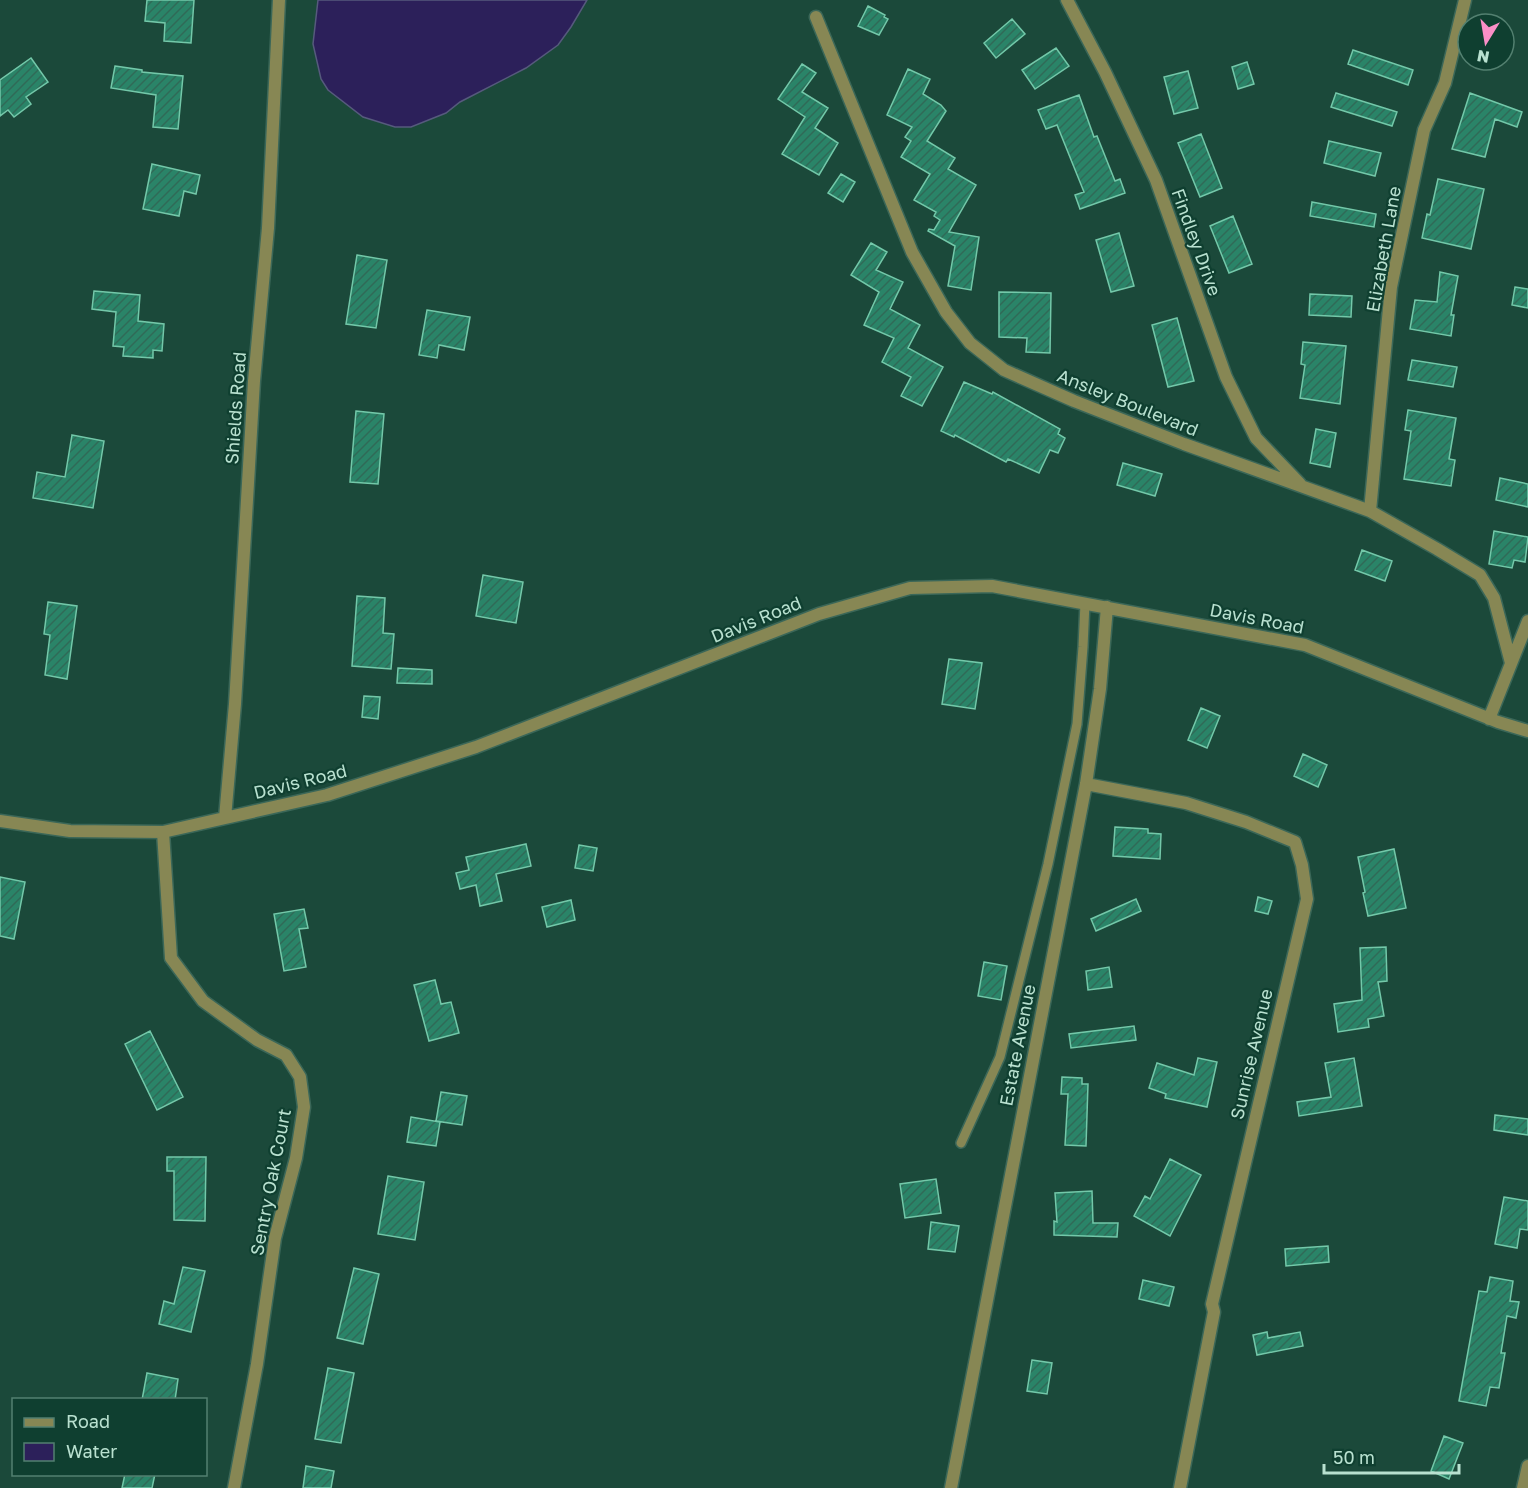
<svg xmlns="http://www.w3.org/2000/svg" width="1528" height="1488" viewBox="0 0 1528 1488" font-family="'Golos Text',sans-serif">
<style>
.water{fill:#2c205a;stroke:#565a7d;stroke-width:1.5}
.building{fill:url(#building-hatch);stroke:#73c8a9;stroke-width:1.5}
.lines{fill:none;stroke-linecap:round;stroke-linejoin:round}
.service-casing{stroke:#3b6758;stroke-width:12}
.minor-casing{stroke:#3b6758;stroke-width:15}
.service{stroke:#878754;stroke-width:9}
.minor{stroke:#878754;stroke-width:12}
.labels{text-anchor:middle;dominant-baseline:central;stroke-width:4.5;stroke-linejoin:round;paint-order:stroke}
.street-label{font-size:18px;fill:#b9e1d0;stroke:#0f3f30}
</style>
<defs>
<pattern id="building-hatch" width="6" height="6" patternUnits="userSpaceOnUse" patternTransform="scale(1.5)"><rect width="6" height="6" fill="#2a8468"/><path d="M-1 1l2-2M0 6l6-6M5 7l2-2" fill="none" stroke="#306a57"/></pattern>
</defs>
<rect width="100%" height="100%" fill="#1b493a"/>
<path class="water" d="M318,0H587L571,27L558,45L526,68L460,102L446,113L411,127H395L363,117L328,90L321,79L313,44Z"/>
<path class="building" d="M147,0H194L191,43L164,41L165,23L145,21Z
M868,6L885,15L884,17L888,19L879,35L858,26Z
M1012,19L1025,34L996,58L984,43Z
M1056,48L1069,66L1035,89L1022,70Z
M1353,50L1413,70L1408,85L1348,64Z
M31,58L48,82L26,97L31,104L14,117L8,110L0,116V80Z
M1247,62L1254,84L1238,89L1232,67Z
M802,64L816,73L802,92L828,108L815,128L838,143L819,175L782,154L805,117L778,99Z
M115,66L142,70V72L183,76L178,129L153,127L156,95L111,88Z
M908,69L930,79L923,94L941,105L946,111L927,141L955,158L948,169L976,185L949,232L979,237L971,290L948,286L955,246L928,231L929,229L934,230L940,220L934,216L936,212L914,200L930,174L901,157L911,141L905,137L912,127L887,115Z
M1188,71L1198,108L1174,114L1164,77Z
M1336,93L1397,112L1392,126L1331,107Z
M1470,93L1522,112L1517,127L1495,119L1485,157L1452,149Z
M1079,95L1094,137L1097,136L1115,181L1120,179L1125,193L1080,209L1075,195L1084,192L1057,125L1046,129L1038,110Z
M1201,134L1222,188L1200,197L1178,143Z
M1329,141L1381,153L1375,176L1324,163Z
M152,164L200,175L196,194L184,191L179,216L143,209Z
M841,174L855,182L843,202L828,193Z
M1438,179L1484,189L1471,249L1422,238L1427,214L1430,215Z
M1312,202L1376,214L1374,227L1310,216Z
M1233,216L1252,264L1229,273L1210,226Z
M1119,233L1134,286L1111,292L1096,240Z
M871,243L887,252L876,270L903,282L890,309L920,325L908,348L943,367L922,406L901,396L911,377L882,362L894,338L864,325L879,292L851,275Z
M357,255L387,260L376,328L346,324Z
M1440,272L1458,276L1451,315H1454L1451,336L1410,329L1415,300L1437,302Z
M1515,287L1528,289V308L1512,305Z
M94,291L140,295L138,321L164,324L162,351L153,350V358L123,356L124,347L113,346L116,312L92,309Z
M999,292L1051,293L1050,353L1026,352L1027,338L999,337Z
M1310,294L1352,296L1351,317L1309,315Z
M427,310L470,317L464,350L439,345L437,358L419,355Z
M1177,318L1194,381L1168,387L1152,325Z
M1303,342L1346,346L1340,404L1300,398L1305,365L1301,364Z
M1412,360L1457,367L1453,387L1408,380Z
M964,382L992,394L993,392L1060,429L1058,434L1065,438L1058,453L1050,450L1039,473L1008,459L1006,462L955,435L954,437L941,431Z
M1408,410L1456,418L1449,459L1455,460L1451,486L1404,479L1411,431L1405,430Z
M356,411L384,414L378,484L350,482Z
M1316,429L1336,433L1330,467L1310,463Z
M72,435L104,441L93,508L33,498L37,472L65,477Z
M1123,463L1162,474L1155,496L1117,485Z
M1500,478L1528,484V507L1496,500Z
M1494,531L1528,537L1525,562L1514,560L1512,568L1489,564Z
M1362,550L1392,561L1385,581L1355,570Z
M483,575L523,582L516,623L476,616Z
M357,596L385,598L383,633L394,634L391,669L352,666Z
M48,602L77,606L67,679L45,675L50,635L44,634Z
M949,659L982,663L975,709L942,704Z
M398,668L432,670V684L397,683Z
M364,696L380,697L378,719L362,717Z
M1201,708L1220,716L1207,748L1188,740Z
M1303,754L1327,765L1318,787L1294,776Z
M1115,827L1148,829V833L1161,834L1160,859L1113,856Z
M526,844L531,866L496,874L502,901L480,906L476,885L460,889L456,873L469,870L466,857Z
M579,845L597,848L593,871L575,868Z
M1394,849L1406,908L1368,916L1363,893L1365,892L1358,857Z
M0,877L25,882L14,939L0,936Z
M1258,897L1272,901L1268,914L1255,911Z
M1136,899L1141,911L1096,931L1091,919Z
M571,900L575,920L547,927L542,907Z
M304,909L308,928L299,929L306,967L284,971L274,914Z
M1386,947L1387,981L1378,982L1384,1016L1368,1019L1369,1027L1338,1032L1334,1004L1362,1000L1360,948Z
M984,962L1007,966L1001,1000L978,996Z
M1109,967L1112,987L1088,990L1086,971Z
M435,980L441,1004L451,1002L459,1033L429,1041L414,985Z
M1134,1026L1136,1040L1071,1048L1069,1034Z
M150,1031L183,1097L157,1110L125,1044Z
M1198,1058L1217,1062L1207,1107L1165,1098L1166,1094L1149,1088L1157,1063L1194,1075Z
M1354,1058L1362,1106L1299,1116L1297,1102L1331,1097L1325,1063Z
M1062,1077L1082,1078V1084H1088L1086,1146L1065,1145L1068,1094H1061Z
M441,1092L467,1096L462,1125L436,1121Z
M1495,1115L1528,1119V1135L1494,1130Z
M411,1117L440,1122L436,1146L407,1142Z
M167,1157H206L205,1221L174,1220V1171H167Z
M1170,1159L1201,1175L1170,1236L1134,1216L1145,1196L1150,1199Z
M388,1176L424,1182L415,1240L378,1234Z
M936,1179L941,1213L905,1218L900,1184Z
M1092,1191L1093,1223H1118L1117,1237L1054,1235V1221L1057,1222L1055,1193Z
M1504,1197L1528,1201V1230L1520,1229L1517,1248L1495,1244Z
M931,1222L959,1226L955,1252L928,1249Z
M1328,1246L1329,1262L1286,1266L1285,1249Z
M183,1267L205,1271L191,1332L159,1324L164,1301L174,1304Z
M354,1268L379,1274L363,1344L337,1338Z
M1490,1277L1513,1281L1510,1301L1519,1302L1516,1318L1507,1316L1501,1353H1505L1499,1388L1490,1387L1486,1406L1459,1401L1479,1291L1487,1292Z
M1143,1280L1174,1287L1169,1306L1139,1299Z
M1267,1332L1268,1338L1300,1332L1303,1346L1257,1355L1253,1335Z
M1032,1360L1052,1363L1047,1394L1027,1391Z
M328,1368L354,1373L341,1443L315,1439Z
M147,1373L178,1379L175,1400H142Z
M1444,1436L1463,1443L1449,1479L1431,1471Z
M306,1466L334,1471L331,1488H303Z
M125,1474H155L152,1488H122Z"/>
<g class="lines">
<g class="service-casing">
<path id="service" d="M961,1143L1000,1057L1048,864L1077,724L1083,647L1085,603"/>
</g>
<g class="minor-casing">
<path id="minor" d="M1067,0L1105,72L1156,180L1226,377L1256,438L1300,484
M816,17L912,252L946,312L970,343L1004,370L1074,401L1184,444L1370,511L1437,549L1480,575L1494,598L1511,663
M1370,511L1391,287L1424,130L1445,83L1465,0
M1489,719L1528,621
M1086,784L1186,803L1246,822L1295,842L1302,865L1307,899L1212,1304L1214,1312L1180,1488
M225,818L235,704L254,381L268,228L279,0
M0,821L70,831L163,832L327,795L476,747L819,614L910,588L992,586L1305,645L1498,722L1528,731
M163,832L171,958L203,1001L257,1040L286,1055L300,1077L304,1107L296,1158L275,1238L257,1364L234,1488
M951,1488L1086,784L1100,689L1107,607
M1523,1488L1528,1466"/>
</g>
<use href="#service" class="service"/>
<use href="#minor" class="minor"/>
</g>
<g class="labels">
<g class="street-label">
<text transform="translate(1197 242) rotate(70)">Findley Drive</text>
<text transform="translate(1383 249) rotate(-80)">Elizabeth Lane</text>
<text transform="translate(1128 402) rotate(22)">Ansley Boulevard</text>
<text transform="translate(235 408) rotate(-86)">Shields Road</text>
<text transform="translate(1257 618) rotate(11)">Davis Road</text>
<text transform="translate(756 619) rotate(-22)">Davis Road</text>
<text transform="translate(300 781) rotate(-14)">Davis Road</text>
<text transform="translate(1017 1045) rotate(-79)">Estate Avenue</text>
<text transform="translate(1251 1054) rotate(-77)">Sunrise Avenue</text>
<text transform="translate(270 1182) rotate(-79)">Sentry Oak Court</text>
</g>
</g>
<rect x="12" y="1398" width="195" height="78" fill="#0f3f30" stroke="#538070" stroke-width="1.5"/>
<rect x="24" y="1418" width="30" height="9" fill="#878754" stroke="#538070" stroke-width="1.5"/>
<text x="66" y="1428" font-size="18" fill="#b9e1d0">Road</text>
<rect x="24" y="1443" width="30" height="18" fill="#2c205a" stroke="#538070" stroke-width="1.5"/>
<text x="66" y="1458" font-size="18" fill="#b9e1d0">Water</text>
<g transform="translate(1486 42) rotate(191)"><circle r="28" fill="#0f3f30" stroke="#538070" stroke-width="1.5"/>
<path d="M0-4.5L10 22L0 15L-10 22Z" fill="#fa8fc7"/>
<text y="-9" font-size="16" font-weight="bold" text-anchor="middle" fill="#b9e1d0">N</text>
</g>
<path d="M1324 1464v9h135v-9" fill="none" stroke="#b9e1d0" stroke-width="3"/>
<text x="1333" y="1464" font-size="18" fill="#b9e1d0" stroke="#0f3f30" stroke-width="4.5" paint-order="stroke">50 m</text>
</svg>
